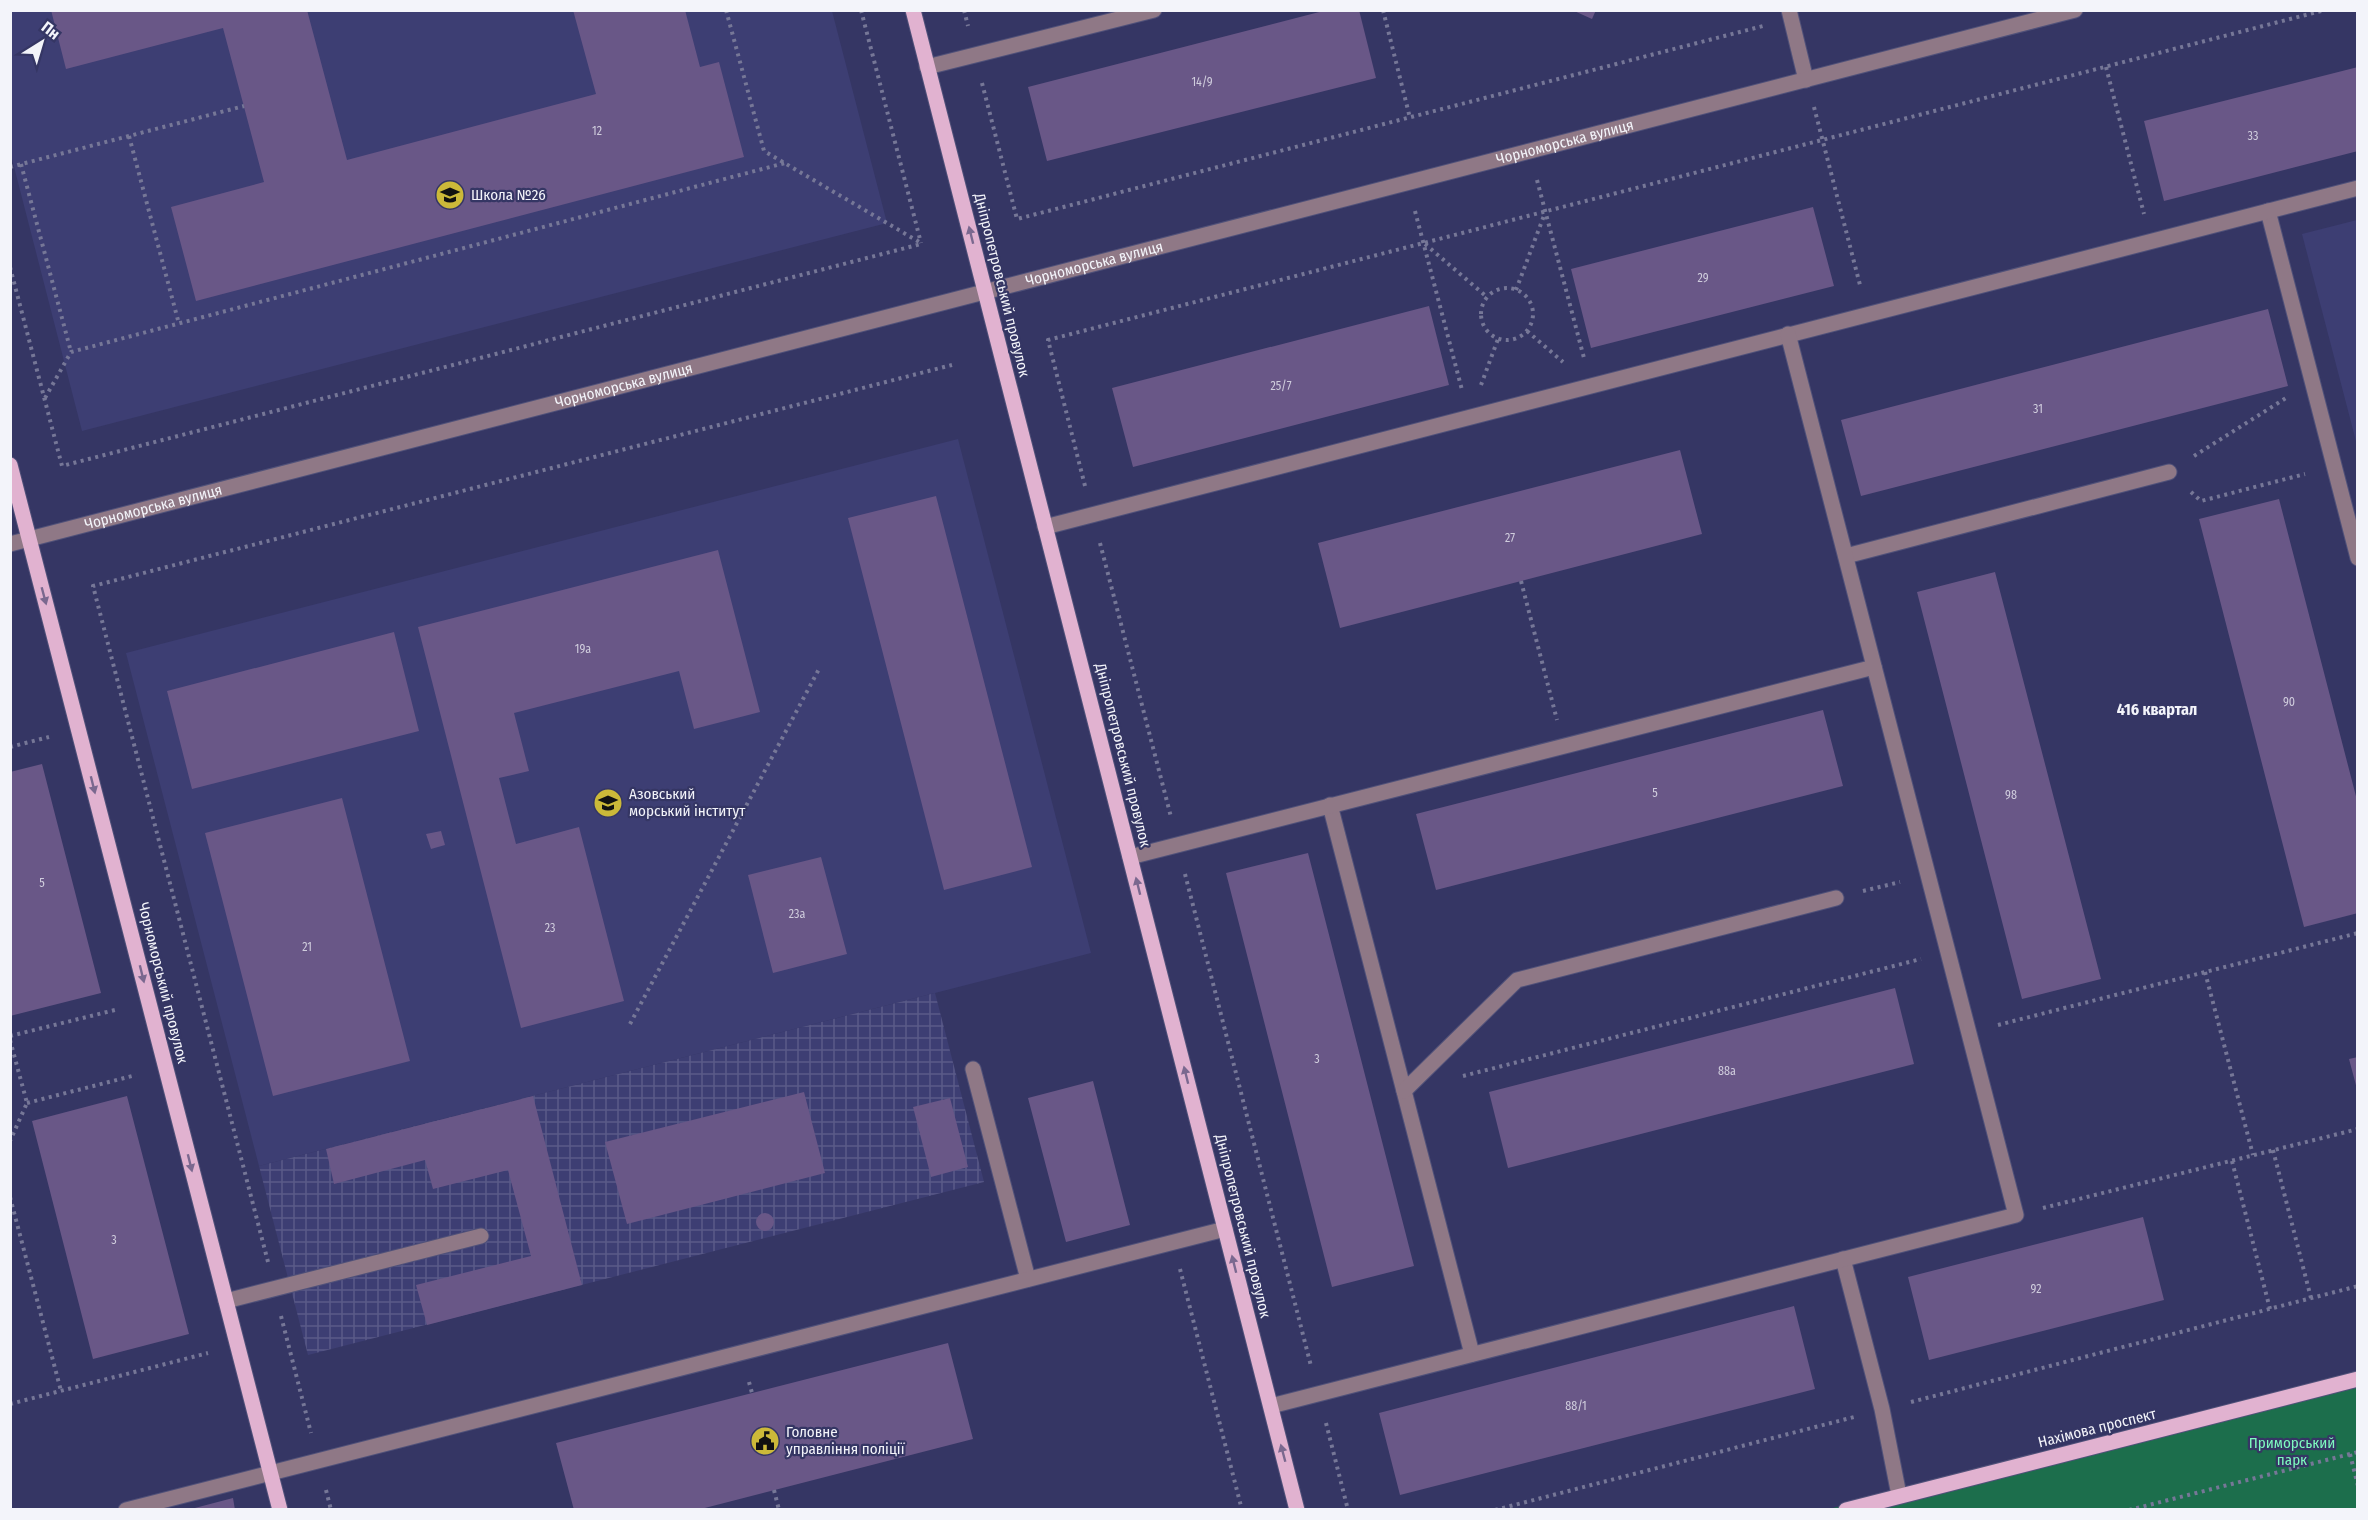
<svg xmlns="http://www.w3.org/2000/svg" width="2368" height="1520" viewBox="0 0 2368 1520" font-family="'Fira Sans Condensed',sans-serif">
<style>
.built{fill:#3d3e73}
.industrial{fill:url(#industrial-grid)}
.green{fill:#1c6e4c}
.building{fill:#695787}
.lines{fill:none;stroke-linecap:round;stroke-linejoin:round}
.minor-casing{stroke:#505179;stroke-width:17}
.major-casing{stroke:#505179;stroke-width:17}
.path{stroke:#767797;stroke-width:4;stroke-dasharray:3 4.5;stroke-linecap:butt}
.minor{stroke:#8f7886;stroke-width:15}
.major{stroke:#e1b2d0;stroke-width:15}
.oneway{fill:#7a688f}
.labels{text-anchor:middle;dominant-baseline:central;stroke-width:4.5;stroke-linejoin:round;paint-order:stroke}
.number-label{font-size:12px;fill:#d0cddd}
.street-label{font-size:15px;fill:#f3f4fa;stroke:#353664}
.poi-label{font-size:15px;fill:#f3f4fa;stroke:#353664;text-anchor:start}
.park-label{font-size:15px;fill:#7efbbf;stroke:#353664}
.neighbourhood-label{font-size:16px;font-weight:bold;fill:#f3f4fa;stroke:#353664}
</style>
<defs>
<pattern id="industrial-grid" width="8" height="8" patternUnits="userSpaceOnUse" patternTransform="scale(1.5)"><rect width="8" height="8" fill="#3d3e73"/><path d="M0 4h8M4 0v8" fill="none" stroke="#5a5a88"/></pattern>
</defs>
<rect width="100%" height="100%" fill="#353664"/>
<path class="built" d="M10,11H832L887,223L82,431L11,155Z
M2357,220H2358L2357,445L2302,234Z
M958,439L1091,953L259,1166L126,653Z"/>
<path class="industrial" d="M935,993L984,1182L308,1355L259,1166Z"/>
<path class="green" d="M2357,1375V1509H1829Z"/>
<path class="building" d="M51,10H307L347,160L596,94L573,10H685L700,67L719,62L744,157L196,301L171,207L264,182L223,28L66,69Z
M1327,10H1359L1376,78L1047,161L1028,87Z
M1572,10H1596L1592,19Z
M2358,67V151L2164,201L2144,121Z
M1813,207L1834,286L1591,348L1571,269Z
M1429,306L1449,385L1133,467L1112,388Z
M2268,309L2288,386L1861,496L1841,420Z
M1680,450L1702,534L1340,628L1318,543Z
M936,496L1032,867L944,890L848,518Z
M2279,499L2358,804V913L2304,927L2199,519Z
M718,550L760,712L694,729L679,671L514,713L529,771L499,778L516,844L579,827L624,1001L521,1028L418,627Z
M1995,572L2101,979L2022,999L1917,592Z
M394,632L419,731L192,789L167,691Z
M1823,710L1843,786L1436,890L1416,814Z
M42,764L101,993L10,1016V772Z
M342,798L410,1061L273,1096L205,833Z
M441,831L445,845L431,849L426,834Z
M1308,853L1414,1266L1332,1287L1226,873Z
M821,857L847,954L773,973L748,875Z
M1895,988L1914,1064L1508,1168L1489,1092Z
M2358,1057V1089H2357L2349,1059Z
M1093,1081L1130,1225L1066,1242L1028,1098Z
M804,1092L825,1173L627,1224L605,1142Z
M127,1096L189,1334L93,1359L32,1121Z
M533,1096L582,1285L427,1325L416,1285L531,1256L508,1170L433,1189L425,1160L334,1184L326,1149Z
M950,1098L968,1167L931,1177L913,1107Z
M756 1222a9 9 0 1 1 18 0a9 9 0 1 1-18 0Z
M2143,1217L2164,1300L1929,1360L1908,1277Z
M1794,1306L1815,1389L1400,1495L1379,1413Z
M948,1343L973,1439L697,1510H574L556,1443Z
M233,1498L235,1510H191V1509Z"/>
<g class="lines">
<g class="minor-casing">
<g id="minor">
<path d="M1789,10L1806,80"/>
<path d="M927,67L1154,10"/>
<path d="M2268,211L2358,558"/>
<path d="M1045,527L2358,188"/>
<path id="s1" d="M10,544L2075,10"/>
<path d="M1846,556L2169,472"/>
<path d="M1330,805L1472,1354"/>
<path d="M1130,857L1874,667"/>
<path d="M973,1069L1028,1279"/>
<path d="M1404,1091L1517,980L1836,898"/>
<path d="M1843,1259L1882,1409L1899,1495"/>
<path d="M226,1301L481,1236"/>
<path d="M1271,1406L2016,1215L1788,334"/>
<path d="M126,1510L1225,1229"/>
</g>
</g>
<g class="major-casing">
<path id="major" d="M913,10L1297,1510
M10,465L280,1510
M1846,1510L2358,1379"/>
</g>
<path class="path" d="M726,10L764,151L921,243
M861,10L921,243
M964,10L968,26
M1383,10L1410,118
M2106,67L2144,214
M982,83L1017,219L1763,26
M1814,107L1860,285
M129,136L179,324
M21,164L71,352
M10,167L244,106
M1537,180L1584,358
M1415,211L1462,390
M1425,244L1487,297
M10,267L62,466L921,244
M1481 314a26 26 0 1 1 52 0a26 26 0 1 1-52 0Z
M1516,290L1545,213
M1527,331L1563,362
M1481,385L1498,339
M45,398L71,352L785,163
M2194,456L2286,398
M1085,486L1048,340L2325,10
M2191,492L2201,501L2305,474
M1100,543L1171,817
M1521,581L1557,720
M10,747L49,737
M1185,874L1311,1366
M1863,891L1900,882
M2205,972L2253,1155
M630,1024L819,669
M1998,1025L2358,933
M10,1036L119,1009
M10,1040L27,1103L10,1141
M1463,1076L1921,959
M27,1103L136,1075
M2273,1150L2311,1298
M2232,1161L2270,1309
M10,1197L61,1391
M2043,1208L2358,1129
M268,1262L93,586L952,365
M1180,1269L1242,1510
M281,1316L311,1433
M749,1382L752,1393
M1911,1402L2358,1286
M10,1404L208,1353
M1326,1423L1348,1510
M2350,1454L2358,1486
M326,1490L331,1510
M774,1490L779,1510
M1495,1510L1854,1417
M2129,1510L2358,1452"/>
<use href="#minor" class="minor"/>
<use href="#major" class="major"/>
</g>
<defs><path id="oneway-solid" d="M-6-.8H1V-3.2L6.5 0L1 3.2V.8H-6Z" transform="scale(1.5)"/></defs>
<g class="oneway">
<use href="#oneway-solid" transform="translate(971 235) rotate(-104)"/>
<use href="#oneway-solid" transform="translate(44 596) rotate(75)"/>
<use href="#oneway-solid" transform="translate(93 785) rotate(76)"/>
<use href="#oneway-solid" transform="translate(1138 886) rotate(-104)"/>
<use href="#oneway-solid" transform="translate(142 974) rotate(76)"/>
<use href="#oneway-solid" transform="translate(1186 1075) rotate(-104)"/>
<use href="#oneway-solid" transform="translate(190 1163) rotate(76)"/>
<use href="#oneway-solid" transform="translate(1234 1264) rotate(-104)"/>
<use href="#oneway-solid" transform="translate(1283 1453) rotate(-105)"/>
</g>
<defs>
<g id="school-disc" transform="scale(1.5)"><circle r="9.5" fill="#ccb939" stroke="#353664"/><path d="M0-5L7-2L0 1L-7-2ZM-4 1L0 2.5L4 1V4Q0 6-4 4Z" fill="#111"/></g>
<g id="university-disc" transform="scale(1.5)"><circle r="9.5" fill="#ccb939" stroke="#353664"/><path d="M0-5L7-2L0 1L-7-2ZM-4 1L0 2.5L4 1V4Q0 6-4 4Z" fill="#111"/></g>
<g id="civic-disc" transform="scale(1.5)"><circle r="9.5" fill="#ccb939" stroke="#353664"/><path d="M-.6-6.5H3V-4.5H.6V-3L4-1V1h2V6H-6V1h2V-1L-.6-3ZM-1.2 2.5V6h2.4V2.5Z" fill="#111"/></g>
</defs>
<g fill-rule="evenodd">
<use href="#school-disc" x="450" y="195"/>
<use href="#university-disc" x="608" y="803"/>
<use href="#civic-disc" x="765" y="1441"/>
</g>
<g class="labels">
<g class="number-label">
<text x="1202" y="82">14/9</text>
<text x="597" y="131">12</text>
<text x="2253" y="136">33</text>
<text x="1703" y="278">29</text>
<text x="1281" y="386">25/7</text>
<text x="2038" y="409">31</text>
<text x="1510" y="538">27</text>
<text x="583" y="649">19а</text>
<text x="2289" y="702">90</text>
<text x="1655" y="793">5</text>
<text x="2011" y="795">98</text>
<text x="42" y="883">5</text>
<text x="797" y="914">23а</text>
<text x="550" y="928">23</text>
<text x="307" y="947">21</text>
<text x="1317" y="1059">3</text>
<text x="1727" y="1071">88а</text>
<text x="114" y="1240">3</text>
<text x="2036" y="1289">92</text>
<text x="1576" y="1406">88/1</text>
</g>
<g class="street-label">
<text stroke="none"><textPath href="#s1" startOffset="1606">Чорноморська вулиця</textPath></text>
<text stroke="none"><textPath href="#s1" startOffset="1120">Чорноморська вулиця</textPath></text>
<text transform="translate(1002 285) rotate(76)">Дніпропетровський провулок</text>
<text stroke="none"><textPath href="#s1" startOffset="634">Чорноморська вулиця</textPath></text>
<text stroke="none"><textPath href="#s1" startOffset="148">Чорноморська вулиця</textPath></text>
<text transform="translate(1123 755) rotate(76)">Дніпропетровський провулок</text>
<text transform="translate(163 983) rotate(76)">Чорноморський провулок</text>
<text transform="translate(1243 1226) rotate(76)">Дніпропетровський провулок</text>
<text transform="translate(2097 1428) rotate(-14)">Нахімова проспект</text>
</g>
<g class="poi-label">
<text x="471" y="195">Школа №26</text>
<text x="629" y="794">Азовський<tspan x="629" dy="17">морський інститут</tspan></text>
<text x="786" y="1432">Головне<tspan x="786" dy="17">управління поліції</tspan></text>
</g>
<g class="park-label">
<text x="2292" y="1443">Приморський<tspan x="2292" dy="17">парк</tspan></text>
</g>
<g class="neighbourhood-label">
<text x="2157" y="709">416 квартал</text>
</g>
</g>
<rect width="2368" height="1520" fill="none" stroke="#f3f4fa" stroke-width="24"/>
<g transform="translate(42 42) rotate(37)" stroke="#353664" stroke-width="4.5" paint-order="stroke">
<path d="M0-4.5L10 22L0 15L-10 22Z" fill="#f3f4fa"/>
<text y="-9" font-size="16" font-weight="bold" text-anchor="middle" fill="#f3f4fa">Пн</text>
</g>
</svg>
